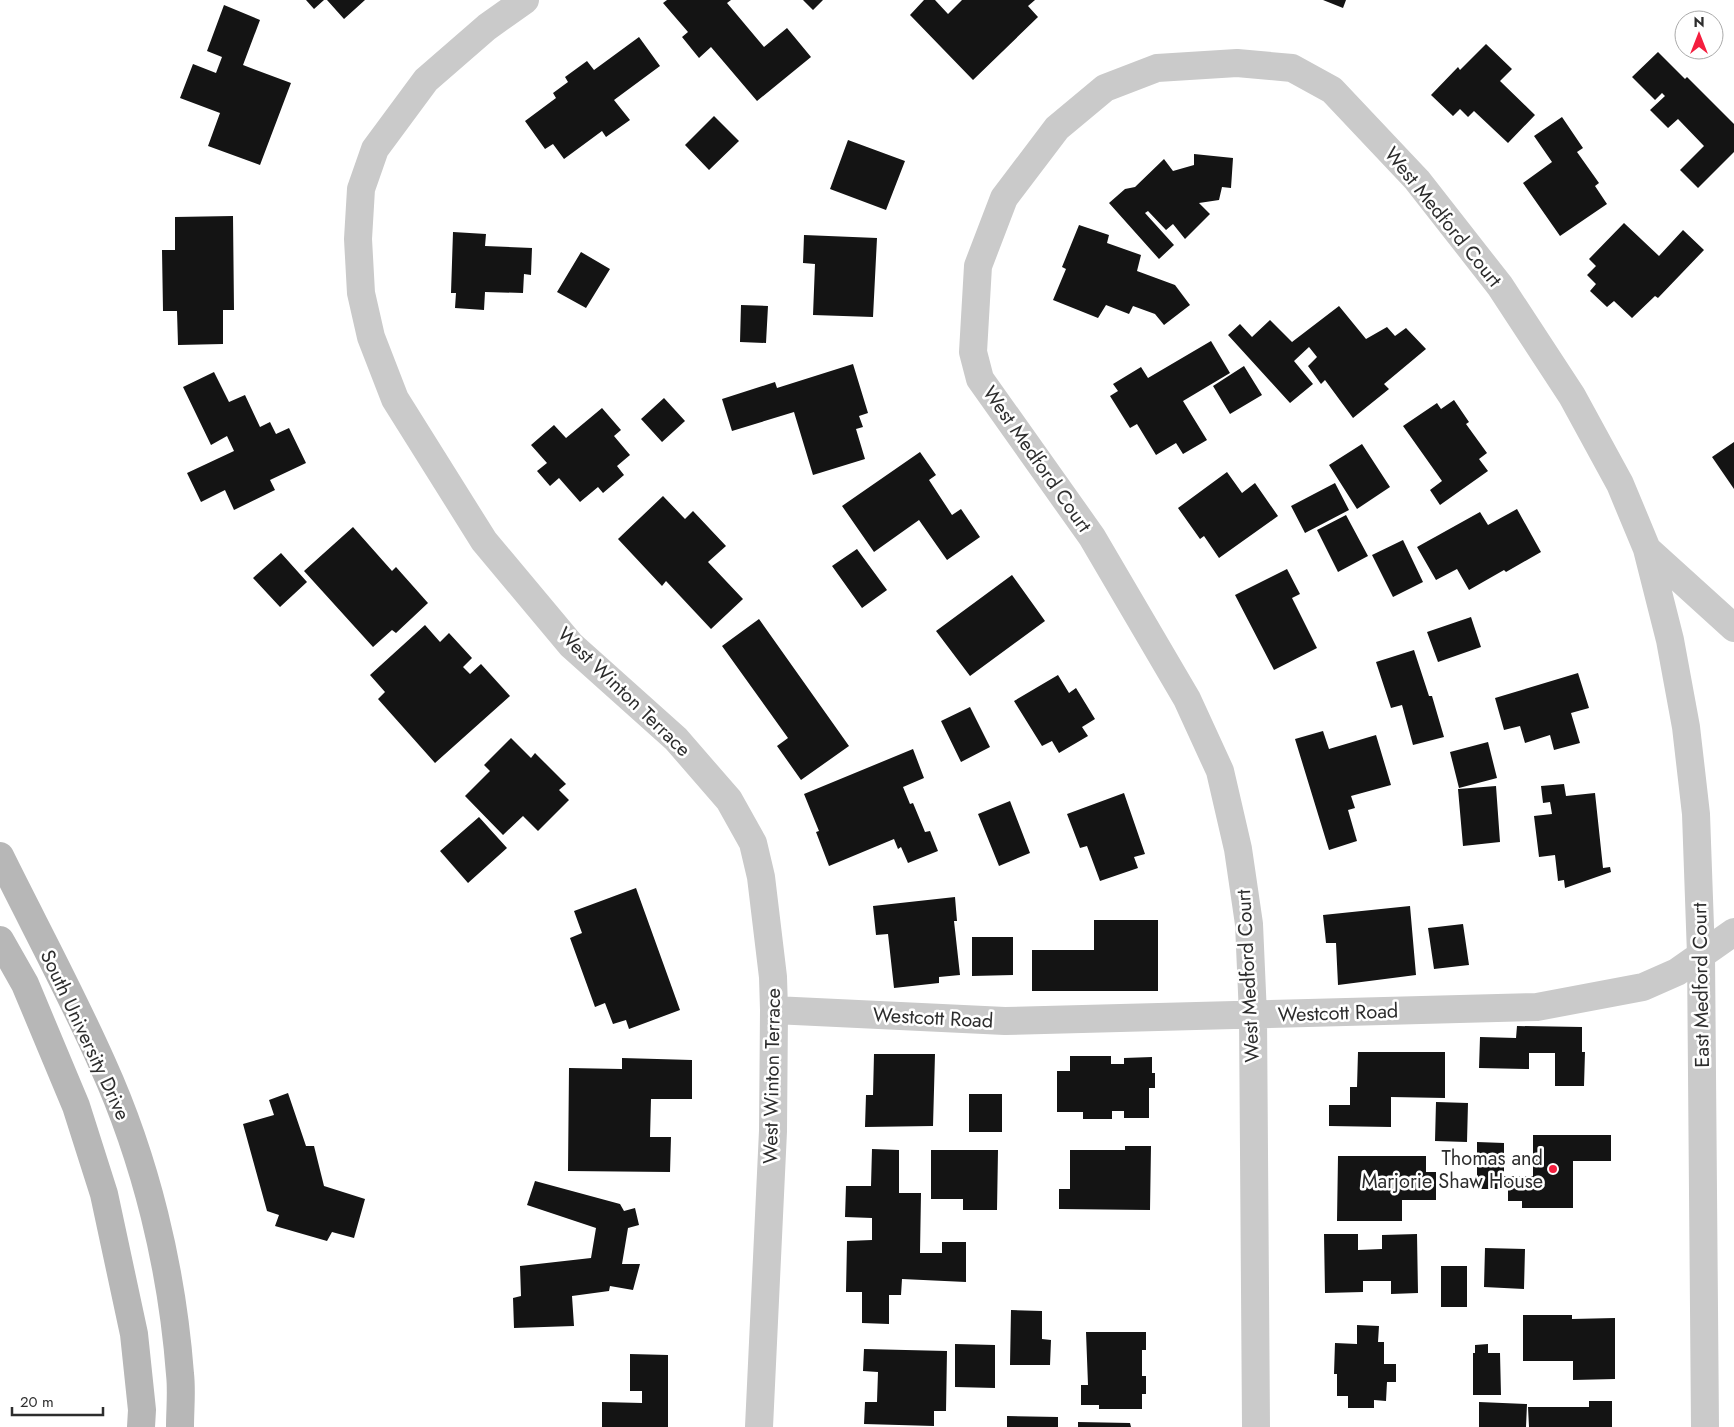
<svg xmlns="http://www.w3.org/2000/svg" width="1734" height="1427" viewBox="0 0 1734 1427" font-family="Jost,sans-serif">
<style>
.building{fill:#141414}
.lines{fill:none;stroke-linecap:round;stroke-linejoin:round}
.street{stroke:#cacaca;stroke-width:28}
.secondary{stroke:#b7b7b7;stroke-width:28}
.poi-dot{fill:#f41e3e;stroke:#fff;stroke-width:2}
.labels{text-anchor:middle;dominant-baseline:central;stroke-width:5;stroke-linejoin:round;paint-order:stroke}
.street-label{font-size:20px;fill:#2d2d2d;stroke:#fff}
.poi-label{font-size:20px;fill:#2d2d2d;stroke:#fff;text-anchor:end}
</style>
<rect width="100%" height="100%" fill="#fff"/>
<path class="building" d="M306,0H324L314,9Z
M327,0H365L344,19Z
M667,0H731L727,3L764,47L787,28L811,57L757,101L711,47L699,58L682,37L688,32L663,3Z
M803,0H823L813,10Z
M924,0H935L948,14L962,0H1035L1028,6L1038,17L973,80L910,15Z
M1323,0H1346L1343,8Z
M224,5L260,20L243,65L291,83L260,165L208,146L220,113L180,98L193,64L216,73L222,57L207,51Z
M639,37L660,66L614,100L630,120L606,137L602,131L564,159L553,144L545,149L525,121L556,98L553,93L568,82L565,77L587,61L594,70Z
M1486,44L1512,69L1500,81L1535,115L1508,143L1474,111L1468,117L1460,109L1453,116L1431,95L1458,67L1460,70Z
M1658,52L1685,79L1687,77L1734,124V152L1698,188L1680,170L1704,146L1678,119L1668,128L1650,110L1665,96L1662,93L1655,100L1632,77Z
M714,116L739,141L709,170L685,145Z
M1562,117L1583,148L1577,152L1599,183L1595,186L1607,204L1560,236L1523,183L1552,162L1534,136Z
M848,140L905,161L886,210L830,189Z
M1194,154L1233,158L1231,188L1222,187L1219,200L1199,203L1210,214L1185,239L1173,224L1166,230L1148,211L1145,213L1174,245L1159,259L1109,203L1125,189L1135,187L1164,159L1173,171L1194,165Z
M233,216L234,310H223V344L178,345L177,311H163L162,250H175V217Z
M1624,223L1659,256L1683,230L1704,250L1658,298L1655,296L1632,318L1614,301L1607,307L1590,291L1596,284L1587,275L1596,266L1589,259Z
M1079,225L1109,235L1107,243L1141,255L1137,271L1175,285L1190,305L1164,325L1155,314L1133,306L1129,314L1106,305L1098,318L1053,300L1066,269L1062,267Z
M453,232L486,234L485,246L532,248L531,275L524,274L523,293L485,292L484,310L455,308L456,293H451Z
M804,235L877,238L873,317L813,315L815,264L803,263Z
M581,252L610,269L586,308L557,292Z
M741,305L768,306L766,343L740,342Z
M1339,306L1366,339L1387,327L1395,336L1406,328L1426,349L1384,384L1389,389L1353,418L1325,380L1321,384L1308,366L1317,357L1309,347L1294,361L1313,384L1290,403L1228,335L1240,324L1252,337L1270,320L1292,342Z
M1211,341L1230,373L1183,401L1207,440L1183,454L1176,443L1156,455L1137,424L1130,428L1110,396L1118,391L1113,384L1141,367L1148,378Z
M853,364L868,413L859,416L863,427L856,429L865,459L813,475L794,412L732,431L722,399L775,382L777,388Z
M1244,366L1262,395L1230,414L1213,386Z
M214,372L229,402L245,395L260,427L270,422L276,434L289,428L306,463L270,480L275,490L234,510L225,490L201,502L187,473L234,451L227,436L211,445L183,387Z
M664,398L685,421L662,442L641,419Z
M1454,400L1469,422L1466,424L1487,453L1479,459L1488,471L1440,505L1430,490L1442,481L1403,426L1437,403L1441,409Z
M602,408L621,430L614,436L630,455L617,466L624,475L603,493L598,487L580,502L559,478L550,486L537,471L547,463L531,445L554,425L566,438Z
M1734,442V489L1712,457Z
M1362,444L1390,487L1357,509L1329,465Z
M920,452L936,475L929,480L952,515L961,509L980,537L947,560L919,520L874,552L842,506Z
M1227,472L1242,493L1255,483L1278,516L1219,558L1204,536L1200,539L1178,508Z
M1335,483L1349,510L1305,533L1291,506Z
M663,496L685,519L693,511L726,546L708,562L743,599L711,629L666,581L662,586L618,539Z
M1517,509L1541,552L1506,572L1504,570L1469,590L1457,569L1436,580L1417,547L1480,512L1488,525Z
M1346,515L1368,556L1338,572L1317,530Z
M353,527L392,571L396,567L428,603L396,633L392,630L373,647L304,571Z
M1403,540L1423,582L1393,597L1372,555Z
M857,549L887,590L862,608L832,566Z
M281,553L307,582L280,607L253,578Z
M1287,569L1300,594L1292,598L1317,648L1274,670L1235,595Z
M1012,575L1045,621L970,676L936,631Z
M1471,617L1481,647L1438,662L1427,632Z
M759,619L849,746L801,780L777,746L788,738L722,646Z
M425,625L440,642L449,633L472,658L463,667L470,674L481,664L510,696L435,763L378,699L385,692L370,675Z
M1414,650L1429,696H1432L1444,737L1413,745L1402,705L1391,708L1376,662Z
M1578,673L1589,708L1571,713L1580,743L1554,750L1550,735L1525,743L1520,726L1504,730L1495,698Z
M1058,675L1069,693L1076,688L1095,719L1082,727L1088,736L1059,753L1052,741L1042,746L1014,701Z
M970,707L990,747L961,762L941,721Z
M1323,731L1329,749L1376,735L1391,785L1351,796L1355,808L1348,810L1357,841L1329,850L1295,739Z
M511,738L531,758L535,753L566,784L559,790L569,800L538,831L523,816L503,835L465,796L490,771L484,765Z
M1488,742L1497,778L1459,788L1450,752Z
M913,749L924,778L903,787L910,804L913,803L925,832L930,831L938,851L908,863L901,847L898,849L894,839L829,866L816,832L819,831L804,794Z
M1564,784L1566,796L1595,793L1603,868L1610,867L1611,872L1565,888L1564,880L1558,881L1555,855L1539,857L1534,816L1552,814L1550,802L1543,803L1541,786Z
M1496,786L1500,842L1463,846L1458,789Z
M1124,793L1145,854L1134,857L1138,868L1100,881L1087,846L1080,848L1067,814Z
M1010,801L1030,853L999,866L978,814Z
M479,817L507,848L468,883L440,851Z
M636,888L680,1010L629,1029L626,1020L613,1024L605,1003L595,1007L570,938L582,933L574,911Z
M955,897L957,921H954L960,975L939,977V983L894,988L888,934L876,935L873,906Z
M1410,906L1416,975L1338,985L1336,943H1326L1323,915Z
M1094,920H1158V991H1032V950H1094Z
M1463,924L1469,965L1434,969L1428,928Z
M972,937H1013V975L972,976Z
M1517,1026L1582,1027V1052H1585L1584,1086H1555V1053H1529V1069L1479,1068L1480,1037L1516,1038Z
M1358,1052H1445V1098L1391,1097V1127L1329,1126V1105H1350V1087H1357Z
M874,1054H935L933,1126L865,1127L866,1095H873Z
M1070,1056H1111V1064H1124V1058L1152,1057V1073H1155V1088H1149V1118H1124V1111H1112V1119H1083V1112H1057V1071H1070Z
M622,1058L692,1060V1099H651L650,1137H671L670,1172L568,1171L569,1068L622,1069Z
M288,1093L306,1146H314L324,1186L365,1199L354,1238L332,1232L327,1241L275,1226L279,1215L267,1211L243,1124L274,1115L269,1100Z
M969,1094H1002V1132H969Z
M1436,1102L1468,1103L1467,1142L1435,1141Z
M1533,1135H1611V1161H1573V1208H1522V1201H1508V1189H1477V1142L1504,1143V1176H1533Z
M1125,1146H1151L1150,1210L1059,1209V1189H1070V1150H1125Z
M872,1149L899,1150V1193H921L920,1253H942V1242H966V1282L902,1279L901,1295H889V1324L862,1323V1292H846L847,1241L872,1240V1218L845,1217L846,1186H871Z
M931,1150H998L997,1210H963V1199H931Z
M1338,1156H1426V1172H1436V1200H1402V1221H1337Z
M535,1181L620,1204L624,1211L635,1208L639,1225L628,1228L622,1264H640L633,1290L610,1286L609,1291L572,1296L574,1326L514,1328L513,1298L521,1296L520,1266L591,1258L596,1228L527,1205Z
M1324,1234H1358V1250L1382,1249V1235L1417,1234L1418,1293L1391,1294V1281H1363V1292L1325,1293Z
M1485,1248L1525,1249L1524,1289L1484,1287Z
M1441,1266H1467V1307H1441Z
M1011,1310L1042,1311V1339L1051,1340L1050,1365H1010Z
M1523,1315H1572V1319L1615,1318V1379L1573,1380V1361H1523Z
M1357,1325L1379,1326L1378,1342H1384V1364H1396V1382H1387L1386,1401L1374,1400V1408H1348V1396H1337V1374H1334L1335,1343L1357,1344Z
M1086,1332H1146V1350H1142V1376H1146V1394H1142V1409H1099V1405H1081V1385H1088Z
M955,1344L995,1345V1388L955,1387Z
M1488,1344V1353H1500L1501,1395H1473V1353H1475V1345Z
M864,1349L947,1351L946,1411H934V1426L864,1424L865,1402H877L878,1372L863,1371Z
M630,1354L668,1355V1427H602V1402L642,1403V1391H630Z
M1589,1401H1612V1427H1529L1528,1407H1589Z
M1479,1402L1527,1404L1526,1427H1479Z
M1007,1416L1058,1417V1427H1007Z
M1078,1422L1130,1423L1131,1427H1078Z"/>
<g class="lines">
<path class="street" d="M525,0L487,27L426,80L375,149L361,189L358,239L361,293L371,337L395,399L484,541L571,645L676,739L729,800L753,843L761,877L773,977L774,1010L773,1131L759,1427
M1647,549L1734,628
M774,1010L1005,1021L1537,1007L1643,987L1677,972L1734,932
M1256,1427L1253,1015L1249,924L1238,849L1220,771L1187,699L1092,537L980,379L973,352L978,266L1004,198L1057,128L1105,88L1157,68L1237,63L1292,68L1332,90L1417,180L1500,286L1572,396L1620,484L1647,549L1670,640L1686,727L1696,814L1701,955L1705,1427"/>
<path class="secondary" d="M0,856C34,925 71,993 102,1063C146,1160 172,1268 180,1374C182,1391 180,1409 180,1427
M0,940L25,984L76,1106L104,1194L134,1334L142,1410L141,1427"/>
</g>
<circle class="poi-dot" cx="1553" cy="1169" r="5"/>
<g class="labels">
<g class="street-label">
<text transform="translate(1443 217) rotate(51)">West Medford Court</text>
<text transform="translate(1037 459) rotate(55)">West Medford Court</text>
<text transform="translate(624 692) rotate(44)">West Winton Terrace</text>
<text transform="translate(1248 976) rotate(-93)">West Medford Court</text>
<text transform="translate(1701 985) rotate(-91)">East Medford Court</text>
<text transform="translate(1338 1013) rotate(-2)">Westcott Road</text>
<text transform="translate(933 1018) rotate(3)">Westcott Road</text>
<text transform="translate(85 1035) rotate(65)">South University Drive</text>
<text transform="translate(772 1076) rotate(-89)">West Winton Terrace</text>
</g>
<g class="poi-label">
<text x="1543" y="1158">Thomas and<tspan x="1543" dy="23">Marjorie Shaw House</tspan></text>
</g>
</g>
<g transform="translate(1699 35)"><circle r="24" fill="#ffffff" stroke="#ababab"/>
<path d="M0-4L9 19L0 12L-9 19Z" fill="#f41e3e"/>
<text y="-8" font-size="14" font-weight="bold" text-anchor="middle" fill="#2d2d2d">N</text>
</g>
<path d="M12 1407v8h91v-8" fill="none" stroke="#2d2d2d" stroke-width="2.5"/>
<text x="20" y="1407" font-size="15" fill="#2d2d2d" stroke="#ffffff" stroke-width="4" paint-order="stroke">20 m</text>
</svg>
